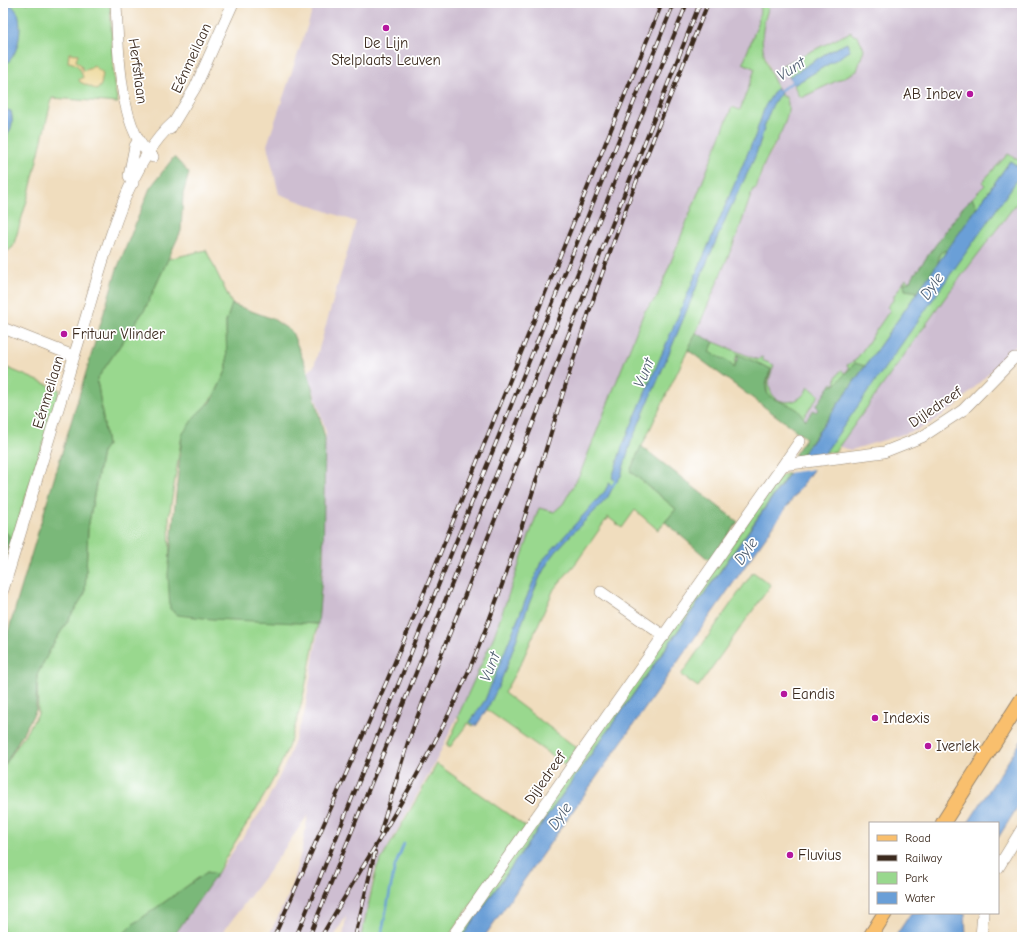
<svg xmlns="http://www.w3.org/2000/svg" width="1025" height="940" viewBox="0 0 1025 940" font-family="'Comic Neue',sans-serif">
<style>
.industrial{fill:#cebed1}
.green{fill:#99d88e;stroke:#6a8156}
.forest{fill:#7ab879;stroke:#5a714c}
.sand{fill:#eeda9e;stroke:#94825e}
.water{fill:#6a9fd7;stroke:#52647a}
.pier{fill:#f0ddbe}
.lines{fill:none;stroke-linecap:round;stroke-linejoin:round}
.stream{stroke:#6a9fd7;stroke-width:2.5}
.minor-casing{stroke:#96846e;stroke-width:12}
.major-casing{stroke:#96846e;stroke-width:16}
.minor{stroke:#fff;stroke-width:11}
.major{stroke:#f9bf6d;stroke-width:14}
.rail-casing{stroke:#3b2a1e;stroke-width:4}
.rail{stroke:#fff;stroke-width:2.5;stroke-dasharray:8;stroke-linecap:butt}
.poi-dot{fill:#b5179e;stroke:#fff;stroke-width:1.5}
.labels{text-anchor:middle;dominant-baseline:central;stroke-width:3.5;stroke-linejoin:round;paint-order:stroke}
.poi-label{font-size:15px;fill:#3b2a1e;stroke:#fff;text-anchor:start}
.street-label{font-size:15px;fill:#3b2a1e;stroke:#fff}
.water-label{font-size:16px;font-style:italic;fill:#505f71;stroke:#fff}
</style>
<rect width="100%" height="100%" fill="#fff"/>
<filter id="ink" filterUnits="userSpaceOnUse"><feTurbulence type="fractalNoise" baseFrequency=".025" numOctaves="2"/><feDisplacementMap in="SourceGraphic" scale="8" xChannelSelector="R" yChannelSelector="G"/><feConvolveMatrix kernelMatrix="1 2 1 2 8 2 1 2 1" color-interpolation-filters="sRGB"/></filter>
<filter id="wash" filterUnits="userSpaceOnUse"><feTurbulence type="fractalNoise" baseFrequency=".012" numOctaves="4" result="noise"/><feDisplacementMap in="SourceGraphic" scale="16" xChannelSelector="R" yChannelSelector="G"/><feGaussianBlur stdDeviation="0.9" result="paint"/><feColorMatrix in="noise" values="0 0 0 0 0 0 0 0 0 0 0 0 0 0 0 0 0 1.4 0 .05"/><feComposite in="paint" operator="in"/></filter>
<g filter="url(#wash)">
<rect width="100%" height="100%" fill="#f0ddbe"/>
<path class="industrial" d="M315,3H761L758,23L743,63L755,69L740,110L732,107L657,297L644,312L580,474L563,504L554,512L539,508L494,636L473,684L435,763L375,870L361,937H343L346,916L334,937H268L290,892L302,849L308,815L266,875L219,937H173L264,807L287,761L304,715L317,636L324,556L322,491L326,432L308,372L314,366L356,222L279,194L267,145Z
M770,3H1022V340L956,406L929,424L917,430L851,450L807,438L688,350L738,233L753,189H756L765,162L773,149L788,105L787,98L783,97L775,83L763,50L762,31Z"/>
<path class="green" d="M3,3H110L114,85L118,103L52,98L29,194L13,247L3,255Z
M761,3H770C767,12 764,21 763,30C759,53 772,78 783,97L785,96C797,112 772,147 765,162C761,171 759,180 756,189H753L738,233L696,333L630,471L676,509L658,530L635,510L622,528L608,517L576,563L554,589L522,661L504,693L577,748L565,765L484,708L473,726L468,723L450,747L447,745L459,719L458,716L494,636L539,508L554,512L563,504L580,474L644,312L657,297L732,107L740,110L755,69L743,63L758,23Z
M851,32L853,35L858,36L864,49L857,71L803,97H799L794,85L850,51L847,43L825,54L789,77L781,66Z
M1008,154L1022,162V169L1010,161L844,396L830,386L832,383L835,385L836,377L841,370L845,373L849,368L847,365L856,360L890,310L887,307L895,298L893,297L906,279L909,282L963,207L985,185L982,182Z
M1022,173V196L947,295L835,452L823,453Z
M206,250L232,304L226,322L227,369L215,394L182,435L169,517L171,609L318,624C307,676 300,729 275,776C258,810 234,840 217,874L207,872L132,925L120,937H3V768L38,714L37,675L52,646L85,593L88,528L102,452L107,445L97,379L145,309L168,259Z
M714,342L758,360L761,357L763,358L762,360L774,365C772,371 769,377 769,383C769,407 802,408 808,386L819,395L803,418C789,394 755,414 771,369L737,354L734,368L709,352Z
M3,366L60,390L3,568Z
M789,473L462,937H455L780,476Z
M753,572L771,585L698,687L681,675Z
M437,764L526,827L448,937H361L377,867Z"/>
<path class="forest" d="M174,157L189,173L183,194L181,231L145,309L97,379L107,445L102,452L88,528L85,593L52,646L37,675L36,710L3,768V649L117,269L150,188Z
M972,198L977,207L949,249L940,253L937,266L918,292L905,290L904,283L909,282L963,207Z
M232,304L273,319L292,332L308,372L325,438L323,562L318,624L212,619L178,615L170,609L168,575L182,435L195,416L213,399L227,369L226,322Z
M696,333L714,342L709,352L728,361L734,368L738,358L737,354L771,369C756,404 778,396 798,410C801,413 802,417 806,420L813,410L816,412L819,409L816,406L830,386L835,385L855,363L865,366L801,456L796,457L795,454L806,438L688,350Z
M641,446L738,522L709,560L665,522L676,509L630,471Z
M3,531L8,534L10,540L3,560Z
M207,872L217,874L173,937H120L132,925Z"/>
<path class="sand" d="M69,53L78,54L76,61L81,65L83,71L91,68L93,65L103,73L101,85L97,90L80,82L79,79L83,78C81,69 78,63 68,62Z"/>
<path class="water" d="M11,4C14,8 19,13 19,17C22,33 18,58 3,66V5L9,7Z
M847,43L850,51L794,85L789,77L825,54Z
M777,87L781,94C768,103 762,142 754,159C746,177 737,194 729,211C695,288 665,366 631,442L621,476L617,482L612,478L622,447L755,136L765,106Z
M3,109L11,111C14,122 12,132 3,140Z
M1010,161L1022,169V173L484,937H462Z
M609,483L613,487L608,497C588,520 556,545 542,573C518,623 509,680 476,726L470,722L485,700L541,562L605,491Z
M1022,740V800L998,838V823H968Z
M911,913H965L966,937H895Z"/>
<path class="pier" d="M826,453L815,469L787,473L798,457Z"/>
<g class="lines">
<path class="stream" d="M778,92L794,81
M611,488L617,479
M381,937L395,866L404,844"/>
</g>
</g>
<g filter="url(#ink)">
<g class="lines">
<g class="minor-casing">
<path id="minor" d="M116,3C118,43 118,132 153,157
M170,129L195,88L233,3
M133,183L129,176L135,146L138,141
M3,328L74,356
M783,465L884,452L922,437L963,410L1014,358H1022
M3,590C29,505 54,421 80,337C100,274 123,167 173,123
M601,592L664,636
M998,868L1022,829
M452,937L800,441
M981,937L983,913"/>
</g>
<g class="major-casing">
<path id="major" d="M943,823L1022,699
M870,937L885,913"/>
</g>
<use href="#minor" class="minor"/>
<use href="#major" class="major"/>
<g class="rail-casing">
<path id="rail" d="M380,833L408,742L430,683L700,3
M274,937L386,683L431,576L662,3
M296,937L674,3
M309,937L687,3
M321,937C370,853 423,773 463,684C514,569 545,446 584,327C620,217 665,110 708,3
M355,937L375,852"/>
</g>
<use href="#rail" class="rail"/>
</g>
</g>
<g class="poi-dot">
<circle cx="386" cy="28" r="4"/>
<circle cx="970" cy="94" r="4"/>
<circle cx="64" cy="334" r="4"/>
<circle cx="784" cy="694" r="4"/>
<circle cx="875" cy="718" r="4"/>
<circle cx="928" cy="746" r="4"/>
<circle cx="790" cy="855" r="4"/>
</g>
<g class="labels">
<g class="poi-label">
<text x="386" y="43" text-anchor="middle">De Lijn<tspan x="386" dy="17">Stelplaats Leuven</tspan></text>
<text x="962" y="94" text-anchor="end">AB Inbev</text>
<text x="72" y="334">Frituur Vlinder</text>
<text x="792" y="694">Eandis</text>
<text x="883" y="718">Indexis</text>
<text x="936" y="746">Iverlek</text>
<text x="798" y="855">Fluvius</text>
</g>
<g class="street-label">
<text transform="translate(191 58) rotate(-65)">Eénmeilaan</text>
<text transform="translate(138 71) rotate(82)">Herfstlaan</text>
<text transform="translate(48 392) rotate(-73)">Eénmeilaan</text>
<text transform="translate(935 407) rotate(-34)">Dijledreef</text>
<text transform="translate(545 778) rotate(-55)">Dijledreef</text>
</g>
<g class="water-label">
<text transform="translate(791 69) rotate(-32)">Vunt</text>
<text transform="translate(932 286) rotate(-55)">Dyle</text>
<text transform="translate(644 373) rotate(-67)">Vunt</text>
<text transform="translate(746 551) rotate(-55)">Dyle</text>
<text transform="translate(490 667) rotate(-68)">Vunt</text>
<text transform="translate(560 816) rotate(-55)">Dyle</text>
</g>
</g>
<rect width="1025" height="940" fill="none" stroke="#fff" stroke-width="16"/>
<rect x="869" y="822" width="130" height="92" fill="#ffffff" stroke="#b1aaa5"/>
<rect x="877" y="835" width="20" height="6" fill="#f9bf6d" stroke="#b1aaa5"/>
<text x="905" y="842" font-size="12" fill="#3b2a1e">Road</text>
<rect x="877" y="855" width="20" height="6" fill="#3b2a1e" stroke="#b1aaa5"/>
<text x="905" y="862" font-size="12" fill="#3b2a1e">Railway</text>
<rect x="877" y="872" width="20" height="12" fill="#99d88e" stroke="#b1aaa5"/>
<text x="905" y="882" font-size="12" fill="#3b2a1e">Park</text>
<rect x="877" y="892" width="20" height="12" fill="#6a9fd7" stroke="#b1aaa5"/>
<text x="905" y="902" font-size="12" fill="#3b2a1e">Water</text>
</svg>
